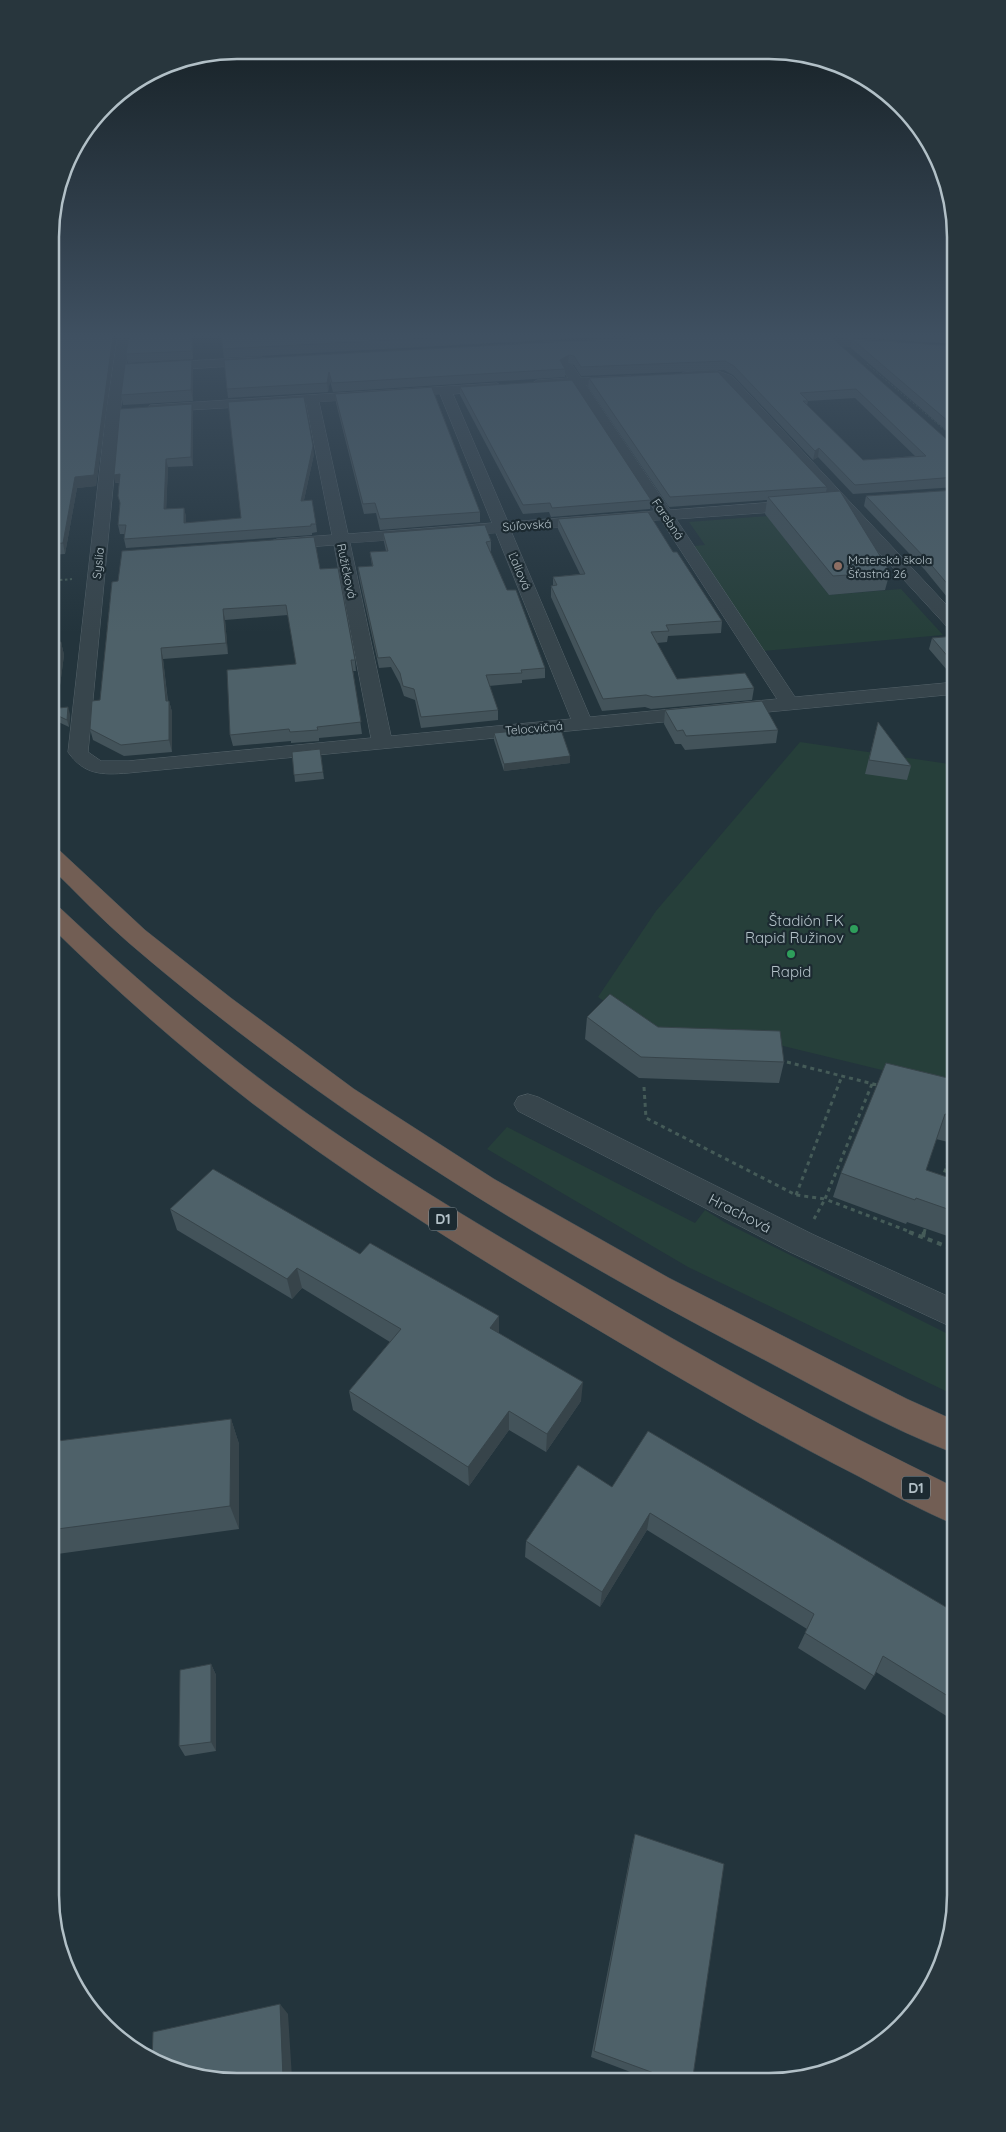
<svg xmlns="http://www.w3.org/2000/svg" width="1006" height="2132" viewBox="0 0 1006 2132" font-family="Quicksand,sans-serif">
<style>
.green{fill:#263f3a}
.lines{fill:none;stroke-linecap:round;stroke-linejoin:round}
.minor-casing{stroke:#55636a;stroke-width:1}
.highway-casing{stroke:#425057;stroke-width:1}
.path-far3{stroke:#455b58;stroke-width:1;stroke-dasharray:2 2;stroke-linecap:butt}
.path-far2{stroke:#455b58;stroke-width:2;stroke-dasharray:2.5 2.5;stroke-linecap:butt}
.path-far1{stroke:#455b58;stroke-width:3;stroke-dasharray:4 4;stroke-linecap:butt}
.path{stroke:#455b58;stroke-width:4;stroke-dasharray:5 5;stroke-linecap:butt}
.minor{fill:#37454c;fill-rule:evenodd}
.highway{fill:#725e54;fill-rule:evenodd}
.wall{fill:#43535a;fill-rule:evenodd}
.shaded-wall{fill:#37444a}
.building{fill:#4e6169;stroke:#37444a;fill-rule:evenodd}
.education-dot{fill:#8d6e63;stroke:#1c2a31;stroke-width:2}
.leisure-dot{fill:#2e9e5b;stroke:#1c2a31;stroke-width:2}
.labels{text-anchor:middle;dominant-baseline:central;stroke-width:4.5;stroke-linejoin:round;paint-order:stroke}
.far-street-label{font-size:12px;fill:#b2c0c7;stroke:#1c2a31}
.far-poi-label{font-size:12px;fill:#b2c0c7;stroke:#1c2a31;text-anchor:start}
.shield{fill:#1c2a31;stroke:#85939a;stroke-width:1}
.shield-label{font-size:14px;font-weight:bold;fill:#b2c0c7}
.poi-label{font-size:15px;fill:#b2c0c7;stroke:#1c2a31;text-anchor:end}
.street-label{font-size:15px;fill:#b2c0c7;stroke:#1c2a31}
.rim{fill:none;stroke:#b2c0c7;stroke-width:2.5}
</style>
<rect width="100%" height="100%" fill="#23343c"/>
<path class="green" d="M832,511L786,541L793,550L804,549L821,585L829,595L901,589L943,635L763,651L694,546L705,545L689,522Z
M800,742L956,765V1088L775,1044L657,1037L598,997L656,911Z
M507,1127L695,1223L705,1210L724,1222L956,1338V1396L688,1267L487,1149Z"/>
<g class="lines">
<g class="minor-casing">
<path id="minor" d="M118,335H130L120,413L88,752L101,761H128L371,738L334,545L277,549L271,547L269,544L271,541L277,539L332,535L306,403L155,412L148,408L150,405L497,383L503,387L502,390L453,394L508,522L655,511L573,386L537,388L531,384L537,380L568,378L540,335H552L581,378L631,376L632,379L626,383L586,385L670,510L802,500L807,502L810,505L807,508L802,510L676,519L795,697L956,682V694L128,773C102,775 84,775 68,752L106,413ZM440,394L492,523L348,534L319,402ZM661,520L777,699L590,717L511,531ZM496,533L571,719L391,736L350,543Z
M738,335H792L890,341L896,345L890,349L744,339Z
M261,357L265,358L267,361L265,364L154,371L148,367L154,363Z
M715,370L732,376L956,615V631L950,630L722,382C709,376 685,383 678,376L684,372Z
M528,1094L538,1097L812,1234L956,1300V1329L790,1252L518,1111L514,1104L518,1097Z"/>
</g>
<g class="highway-casing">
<path id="highway" d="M50,847L58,849L145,930L231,998L354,1089L494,1179L669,1278L907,1399L956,1421V1454C880,1425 808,1382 736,1345C521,1232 314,1102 129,943C101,919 76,892 50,867Z
M50,904L59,907C127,971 197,1032 272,1088C370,1161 476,1223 581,1285C703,1358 828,1426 956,1488V1525C922,1511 890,1493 858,1476C791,1442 726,1405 661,1367C522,1285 381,1201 252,1103C181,1048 114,989 50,926Z"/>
</g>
<path class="path-far3" d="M574,340L679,335
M494,345L527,343
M867,364L952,436"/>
<path class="path-far2" d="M50,581L72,579"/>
<path class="path-far1" d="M787,1062L881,1086
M872,1084L825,1199L913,1233
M644,1087L646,1118L796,1195L825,1199L814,1219
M942,1180L956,1137
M796,1195L842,1076
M924,1233L926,1226"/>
<path class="path" d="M909,1232L956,1250
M923,1237L924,1232"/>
<use href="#minor" class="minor"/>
<use href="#highway" class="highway"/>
</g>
<path class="wall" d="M142,335H193V359L128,363L126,354Z
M221,335H636L224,358Z
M784,335L952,444H956V487L853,494L818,457L813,460L733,375L724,370L581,376L574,365L568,363L564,366L565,369V377L333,392L330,381L328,392L228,398L224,360ZM855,398L915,456L863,460L807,405L808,401Z
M819,335H956V344Z
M92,337L115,345L96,486L77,488L65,554L50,555V416L51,412H50V372Z
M852,339L956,346V439L850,347Z
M192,360L193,370V401L123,405L121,395Z
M589,378L827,487L826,492L890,572L885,590L829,595L765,514L767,500L669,507L588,387Z
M460,387L651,500L650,509L551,517L549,512L523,514L460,395Z
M335,394L435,395L480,512V522L380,530L376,513L364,514L336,403Z
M193,412V466L168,467L166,509L184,508L186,517V523L241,518L314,454L304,500L316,524L317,532L312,533V535L126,548L124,539L125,534H120L118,525L120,503V483H115Z
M956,490V608L925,570L864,506L866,496Z
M558,519L673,552L722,621L721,633L668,636L667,642L657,643L677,679L754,688L752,700L651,709L645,707L602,711L551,597V586H553V577L580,574L558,529Z
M383,533L491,541V551H490L507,590L545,668V678L522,680V683L489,686L498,710V720L421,728L415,700L404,696L400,684L391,667L379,668L359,577L358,567L372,566L370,552L386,551L384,542Z
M320,569L355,660L356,671H353L362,734L319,738V741L291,743V741L233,746L230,735L296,664L288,615L225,620L228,654L163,659L168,701H169L172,712V752L124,756L93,740L90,729L100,700L112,582Z
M956,636V677H953L929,649L932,638Z
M61,642L64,655L59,693L50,691V643Z
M50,709L70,714L69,727L50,718Z
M665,710L778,730L776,743L685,750L681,744H675L664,724Z
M878,722L911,766L907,780L865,774Z
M494,733L570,763L504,771L494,740Z
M320,749L324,779L295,782L292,752Z
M587,1017L658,1027L784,1062L779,1083L639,1078L585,1039Z
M956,1080V1144L936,1139L926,1170L956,1180V1239L907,1222L906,1224L833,1197L841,1173Z
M170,1209L360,1254L499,1316V1333L581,1401L546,1452L509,1430L469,1486L353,1410L349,1391L390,1342L302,1288L292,1299L177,1230Z
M231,1419L239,1444V1529L50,1555V1442Z
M612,1487L956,1613V1722L876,1672L865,1690L798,1648L807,1629L647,1530L600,1607L525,1557L526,1541Z
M211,1664L216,1675V1751L185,1756L179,1746Z
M635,1834L693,2076H641L591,2057L632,1846Z"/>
<path class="shaded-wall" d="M192,335H193V359L192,351Z
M113,336L115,345L96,486L77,488L65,554L63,543L75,477Z
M569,355L568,363L560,369V360Z
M192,360L193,370V401L191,390Z
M329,372L330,381L328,392L327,383Z
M192,404L193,412V466L191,457Z
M313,446L314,454L302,509L301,501Z
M819,448L818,457L813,460L815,451Z
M166,459L168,467L166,518L164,509Z
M120,474L122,482L115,483L114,475Z
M184,508L186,517V531L184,523Z
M223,609L225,620L228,654L226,643Z
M61,642L64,655L59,693L56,680Z
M161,648L163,659L169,713L166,701Z
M169,701L172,712V752L169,740Z
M68,707L70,714L69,727L67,720Z
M570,756V763L504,771V764Z
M297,1268L302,1288L292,1299L287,1279Z
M499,1316V1336L490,1328Z
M583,1382L581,1401L546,1452L547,1434Z
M509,1411V1430L469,1486L468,1467Z
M231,1419L239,1444V1529L230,1506Z
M650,1513L647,1530L600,1607L602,1592Z
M211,1664L216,1675V1751L211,1742Z
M280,2004L288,2014L292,2078H283Z"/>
<path class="building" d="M60,335H89V337L113,336L94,475L75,477L63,543L50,544V416L54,402H50V372Z
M142,335H192V351L126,354L129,336Z
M221,335H485L223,349Z
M684,335H784L831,337L952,444H956V477L855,485L819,448L815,451L734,366L725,361L581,367L574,356L569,355L560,360L565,369L332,383L329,372L327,383L227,389L224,360ZM856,389L926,456L863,460L803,401H808L800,393Z
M852,339L956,346V428Z
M192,360L191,390L121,395L125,364Z
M718,372L827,487L670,497L589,378Z
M572,380L651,500L552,508L550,503L523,505L460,387Z
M434,387L432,388L480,512L380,519L375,503L363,504L335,394Z
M304,397L313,446L301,501L312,500L316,524H311V526L124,539L126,525H118L120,503L118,496L120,474L114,475L120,409L192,404L191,457L166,459L164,509L184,508V523L241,518L228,402Z
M956,490V594L927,560L866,496Z
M840,491L890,572L833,576L768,497Z
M648,512L673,552H677L722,621L666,625L669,631L651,632L677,679L745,673L754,688L653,697L646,695L603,699L551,586L557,585L553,577L585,574L558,519Z
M485,525L491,541L486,542L507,590H516L545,668L521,670L522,673L486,675L498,710L421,717L414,689L403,686L400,673L390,657L378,658L358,567L373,566L370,552L388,551L383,533Z
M314,537L320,569L338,568L355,660H351L361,722L317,727L318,730L290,732L289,729L230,735L227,670L296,664L286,605L223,609L226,643L161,648L166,701H169V740L121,745L90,729L92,701L100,700L112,582L118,581L122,551Z
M956,636V666L932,638Z
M61,642L56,680L50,678V643Z
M762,701L778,730L686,736L683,730L677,731L665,710Z
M68,707L67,720L50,712V709Z
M878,722L911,766L869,760Z
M560,727L570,756L504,764L494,733Z
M320,749L323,772L294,775L292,752Z
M610,994L658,1027L780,1031L784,1062L641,1057L587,1017Z
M886,1063L956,1080V1117L945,1114L926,1170L956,1180V1212L916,1198L915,1200L841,1173Z
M213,1169L360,1254L370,1243L499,1316L490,1328L583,1382L547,1434L509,1411L468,1467L349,1391L401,1329L297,1268L287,1279L170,1209Z
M231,1419L230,1506L50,1530V1442Z
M648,1431L956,1613V1701L883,1656L874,1676L805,1633L814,1614L650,1513L602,1592L526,1541L578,1465L612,1487Z
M211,1664V1742L179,1746L180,1670Z
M635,1834L724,1864L693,2076H662L594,2051Z
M280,2004L283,2078H200L152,2062L153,2032Z"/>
<linearGradient id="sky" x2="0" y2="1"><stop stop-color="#131d21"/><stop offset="0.53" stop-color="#3f5061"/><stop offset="1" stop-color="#3f5061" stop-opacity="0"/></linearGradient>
<rect width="1006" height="633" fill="url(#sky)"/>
<circle class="education-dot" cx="838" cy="566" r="5"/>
<g class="leisure-dot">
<circle cx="854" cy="929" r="5"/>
<circle cx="791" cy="954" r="5"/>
</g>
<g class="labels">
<g class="far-street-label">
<text transform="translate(668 519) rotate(56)">Farebná</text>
<text transform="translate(527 525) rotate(-4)">Súľovská</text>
<text transform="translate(98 563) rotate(-84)">Syslia</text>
<text transform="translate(347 571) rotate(78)">Ružičková</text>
<text transform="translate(520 571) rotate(67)">Ľaliová</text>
<text transform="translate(534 728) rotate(-5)">Telocvičná</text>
</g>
<g class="far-poi-label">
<text x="848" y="559">Materská škola<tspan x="848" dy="14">Šťastná 26</tspan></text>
</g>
<g class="shield">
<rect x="429" y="1207.5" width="28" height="23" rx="4"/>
<rect x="902" y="1476.5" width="28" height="23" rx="4"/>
</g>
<g class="shield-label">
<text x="443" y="1219">D1</text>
<text x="916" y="1488">D1</text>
</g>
<g class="poi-label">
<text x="844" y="920">Štadión FK<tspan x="844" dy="17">Rapid Ružinov</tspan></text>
<text x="791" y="971" text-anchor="middle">Rapid</text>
</g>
<g class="street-label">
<text transform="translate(740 1213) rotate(27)">Hrachová</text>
</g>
</g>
<path d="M0 0H1006V2132H0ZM237 59H769A178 178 0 0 1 947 237V1895A178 178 0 0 1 769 2073H237A178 178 0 0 1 59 1895V237A178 178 0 0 1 237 59Z" fill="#28363d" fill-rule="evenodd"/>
<path class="rim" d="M237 59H769A178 178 0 0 1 947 237V1895A178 178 0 0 1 769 2073H237A178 178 0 0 1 59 1895V237A178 178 0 0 1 237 59Z"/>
</svg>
